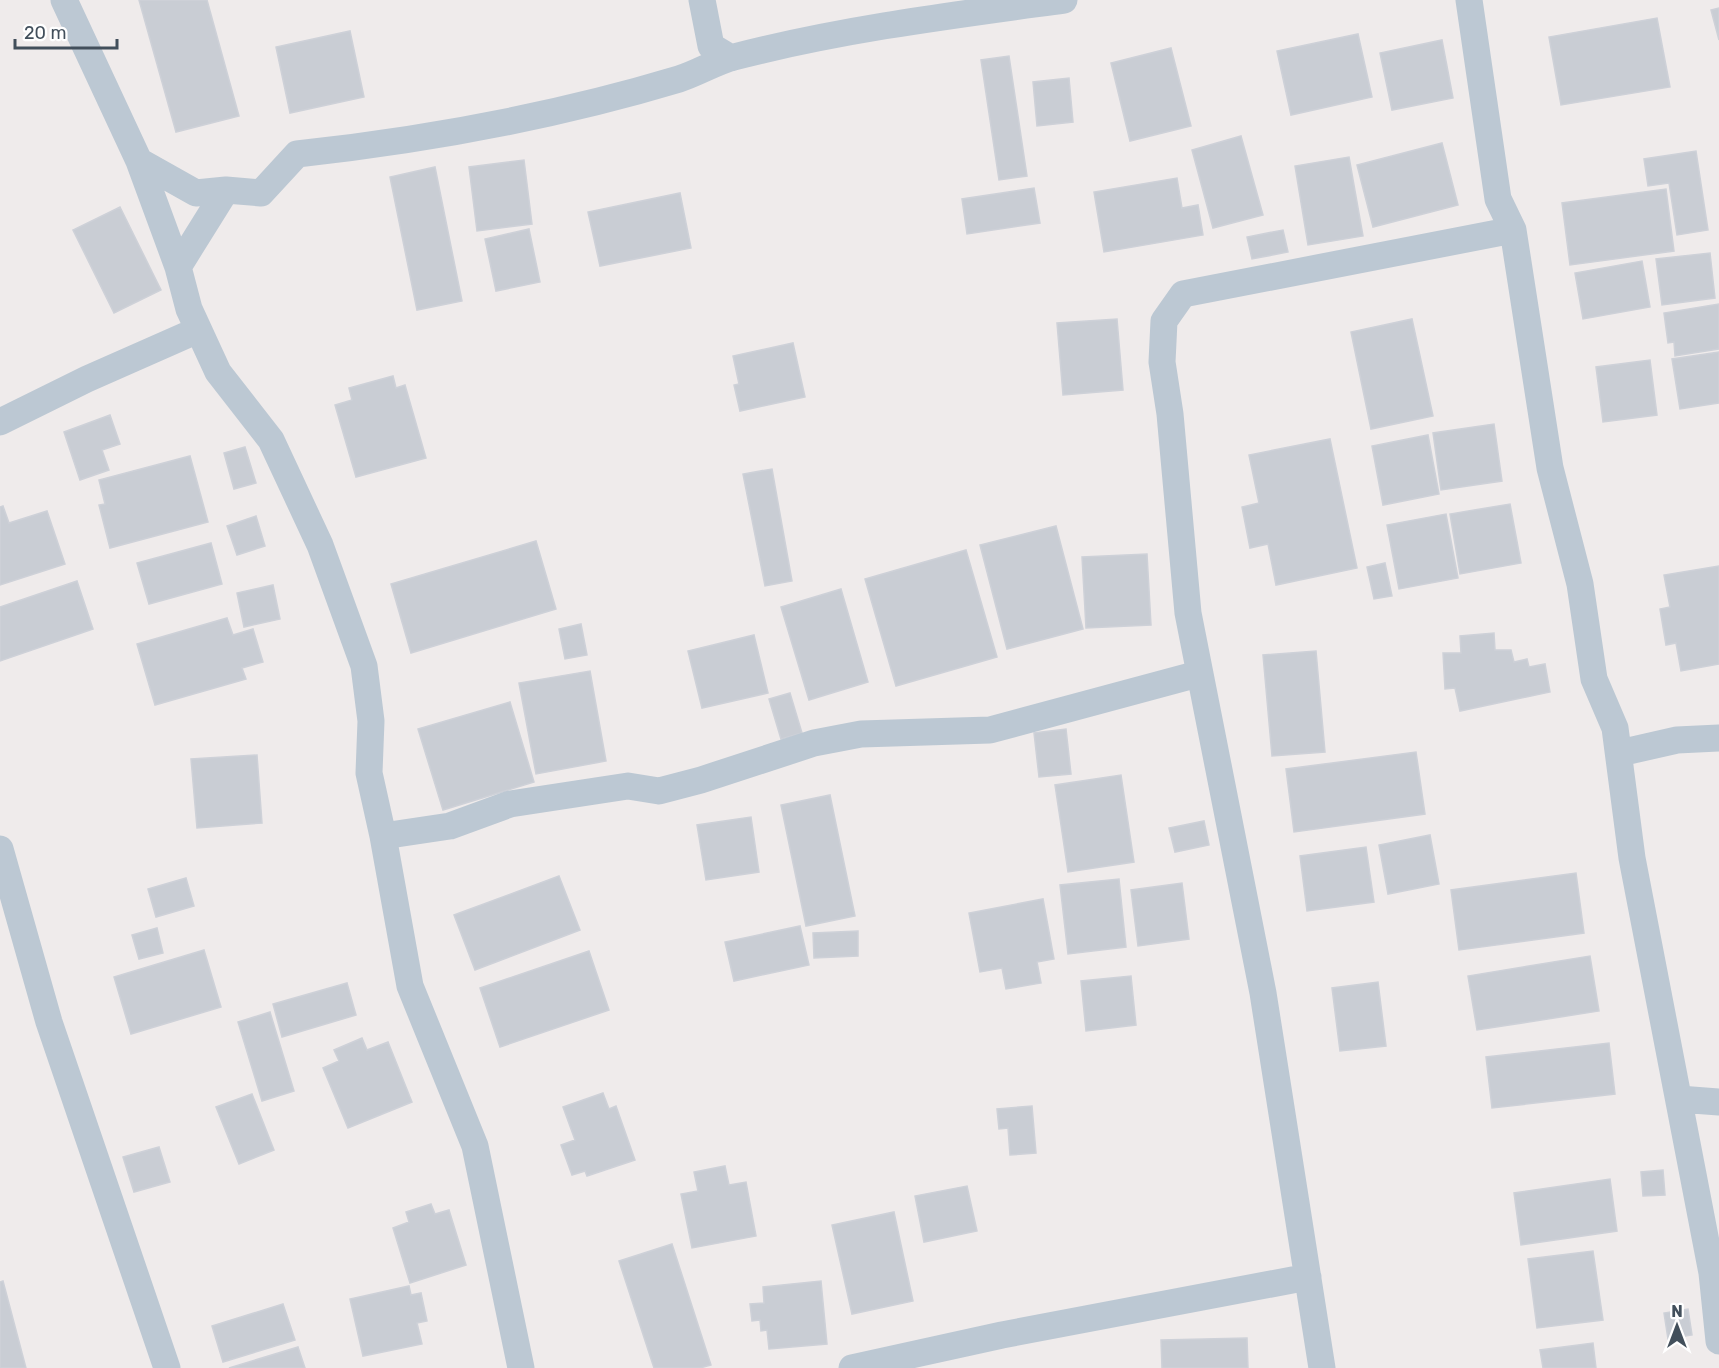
<svg xmlns="http://www.w3.org/2000/svg" width="1719" height="1368" viewBox="0 0 1719 1368" font-family="Rubik,sans-serif">
<style>
.building{fill:#c9cdd4;stroke:#ced1d8;stroke-width:1.5}
.lines{fill:none;stroke-linecap:round;stroke-linejoin:round}
.minor{stroke:#bcc8d3;stroke-width:27}
</style>
<rect width="100%" height="100%" fill="#efebeb"/>
<path class="building" d="M139,0H207L239,116L176,132Z
M1719,8V40L1711,10Z
M1657,18L1670,87L1561,105L1549,37Z
M350,31L364,97L290,113L276,47Z
M1358,34L1372,97L1291,115L1277,51Z
M1442,40L1453,98L1392,110L1380,53Z
M1171,48L1191,126L1130,141L1111,63Z
M1009,56L1027,176L999,180L981,60Z
M1069,78L1073,122L1037,126L1033,82Z
M1241,136L1263,215L1213,228L1192,150Z
M1442,143L1458,205L1373,227L1357,165Z
M1696,151L1708,230L1677,235L1669,183L1648,186L1644,159Z
M1349,157L1363,236L1308,245L1295,166Z
M524,160L532,224L477,231L469,167Z
M435,167L462,301L417,310L390,177Z
M1177,178L1182,208L1198,205L1203,235L1104,252L1094,192Z
M1034,188L1040,223L967,234L962,199Z
M1666,189L1674,251L1570,265L1562,203Z
M680,193L691,248L600,266L588,212Z
M120,207L161,290L114,313L73,230Z
M529,229L540,282L496,291L485,239Z
M1283,230L1288,252L1252,259L1247,237Z
M1710,253L1715,298L1662,305L1656,259Z
M1642,261L1650,307L1583,319L1575,273Z
M1719,304V349L1675,356L1674,342L1668,343L1664,313Z
M1117,319L1123,390L1063,395L1057,323Z
M1412,319L1433,416L1371,429L1351,332Z
M793,343L805,397L740,411L734,385L739,384L733,356Z
M1719,352V403L1680,409L1672,359Z
M1650,360L1657,415L1603,422L1596,367Z
M393,376L396,388L405,385L426,458L356,477L335,405L352,400L349,388Z
M110,415L120,444L102,450L109,470L80,480L64,432Z
M1494,424L1502,481L1441,490L1433,433Z
M1428,435L1439,494L1383,505L1372,446Z
M1330,439L1357,568L1276,585L1268,544L1250,548L1242,507L1259,503L1249,455Z
M245,447L256,483L234,489L224,453Z
M190,456L208,522L110,548L99,505L105,504L99,480Z
M772,469L792,581L765,586L743,474Z
M1510,504L1521,563L1460,574L1450,514Z
M3,506L9,523L47,511L65,564L0,585V507Z
M1446,514L1458,578L1399,589L1387,525Z
M256,516L265,546L237,555L227,526Z
M1056,526L1083,629L1007,649L980,545Z
M536,541L556,609L411,653L391,584Z
M211,543L222,584L149,604L137,563Z
M966,550L997,657L896,686L865,579Z
M1147,554L1151,625L1086,628L1082,557Z
M1385,563L1392,596L1374,599L1367,567Z
M1719,566V664L1681,671L1676,643L1666,645L1660,609L1670,607L1664,575Z
M77,581L93,629L0,661V607Z
M273,585L280,619L244,627L237,593Z
M841,589L868,682L809,700L781,607Z
M227,618L233,635L253,629L263,662L242,668L246,679L155,705L137,644Z
M581,624L587,655L565,659L559,629Z
M1494,633L1495,650H1511L1514,662L1527,659L1529,667L1545,664L1550,692L1460,711L1455,688L1445,689L1443,653H1461L1460,636Z
M754,635L768,693L702,708L688,651Z
M1316,651L1325,752L1272,756L1263,655Z
M590,671L606,761L536,774L519,683Z
M790,693L802,733L781,739L769,699Z
M510,702L534,782L443,810L418,729Z
M1066,729L1071,774L1039,777L1034,733Z
M1416,752L1425,814L1294,832L1286,769Z
M257,755L262,823L197,828L191,759Z
M1121,775L1134,862L1068,872L1055,785Z
M830,795L855,916L806,926L781,805Z
M751,817L759,872L706,880L697,825Z
M1204,821L1209,845L1175,852L1169,828Z
M1430,835L1439,884L1388,894L1379,845Z
M1366,847L1374,902L1307,911L1300,856Z
M1576,873L1584,933L1459,950L1451,890Z
M559,876L580,930L475,970L454,915Z
M186,878L194,906L156,917L148,889Z
M1119,879L1126,947L1068,954L1060,885Z
M1182,883L1189,939L1138,946L1131,890Z
M1043,899L1054,959L1037,962L1041,983L1006,989L1002,968L980,972L969,913Z
M800,926L809,965L734,981L725,942Z
M157,928L163,953L139,959L132,935Z
M858,931V956L814,958L813,933Z
M204,950L221,1007L131,1034L114,977Z
M589,951L609,1010L500,1047L480,988Z
M1590,956L1599,1011L1477,1030L1468,976Z
M1131,976L1136,1025L1086,1031L1081,981Z
M1378,982L1386,1046L1340,1051L1332,988Z
M347,983L356,1015L282,1037L273,1004Z
M270,1012L294,1091L262,1101L238,1022Z
M362,1038L367,1050L388,1042L412,1102L348,1128L323,1068L339,1061L334,1050Z
M1609,1043L1615,1094L1492,1108L1486,1057Z
M603,1093L609,1109L616,1106L635,1160L587,1176L585,1171L572,1175L561,1145L575,1140L563,1107Z
M252,1094L274,1150L239,1164L216,1107Z
M1032,1106L1036,1153L1010,1155L1008,1128L999,1129L997,1109Z
M159,1147L170,1182L134,1192L123,1157Z
M725,1166L729,1185L746,1182L756,1236L692,1248L681,1194L698,1191L694,1172Z
M1663,1170L1665,1195L1643,1196L1641,1172Z
M1610,1179L1617,1231L1521,1245L1514,1193Z
M967,1186L977,1231L924,1242L915,1196Z
M431,1204L435,1214L449,1210L466,1265L410,1283L393,1228L409,1222L406,1212Z
M894,1212L913,1301L852,1314L832,1225Z
M672,1244L711,1365L700,1368H654L619,1261Z
M1593,1251L1603,1320L1537,1328L1528,1259Z
M3,1281L26,1368H0V1282Z
M821,1281L827,1344L769,1349L767,1330L761,1331L760,1320L752,1321L750,1304L764,1303L763,1287Z
M409,1286L411,1295L421,1293L427,1321L417,1323L422,1344L363,1356L350,1299Z
M283,1304L295,1340L223,1362L212,1326Z
M1688,1309L1692,1335L1668,1339L1664,1313Z
M1247,1338L1248,1368H1162L1161,1340Z
M1593,1343L1596,1368H1543L1540,1350Z
M298,1347L305,1368H229Z"/>
<g class="lines">
<path class="minor" d="M64,0L139,161L178,267L189,309L218,372L271,440L320,545L364,666L371,721L369,773L383,836L410,986L475,1146L521,1368
M702,0L711,46L731,58
M1469,0L1498,199L1513,230L1550,468L1580,584L1594,679L1615,728L1632,858L1712,1273L1719,1341
M139,161L196,193L226,190L261,193L297,154C425,140 556,116 679,79C698,73 715,62 734,57C842,29 954,15 1064,0
M178,267L226,190
M0,422L87,379L198,330
M1620,753L1677,740L1719,738
M383,836L450,826L510,804L628,786L659,791L701,780L814,743L861,734L990,730L1198,674
M0,849L49,1022L167,1368
M1679,1099L1719,1102
M852,1368L1002,1335L1308,1277
M1322,1368L1263,993L1188,613L1170,414L1162,362L1164,321L1183,294L1513,230"/>
</g>
<g transform="translate(1677 1326)" stroke="#ffffff" stroke-width="4.5" paint-order="stroke">
<path d="M0-4.5L10 22L0 15L-10 22Z" fill="#424f5b"/>
<text y="-9" font-size="16" font-weight="bold" text-anchor="middle" fill="#424f5b">N</text>
</g>
<path d="M15 39v9h102v-9" fill="none" stroke="#424f5b" stroke-width="3"/>
<text x="24" y="39" font-size="18" fill="#424f5b" stroke="#ffffff" stroke-width="4.5" paint-order="stroke">20 m</text>
</svg>
